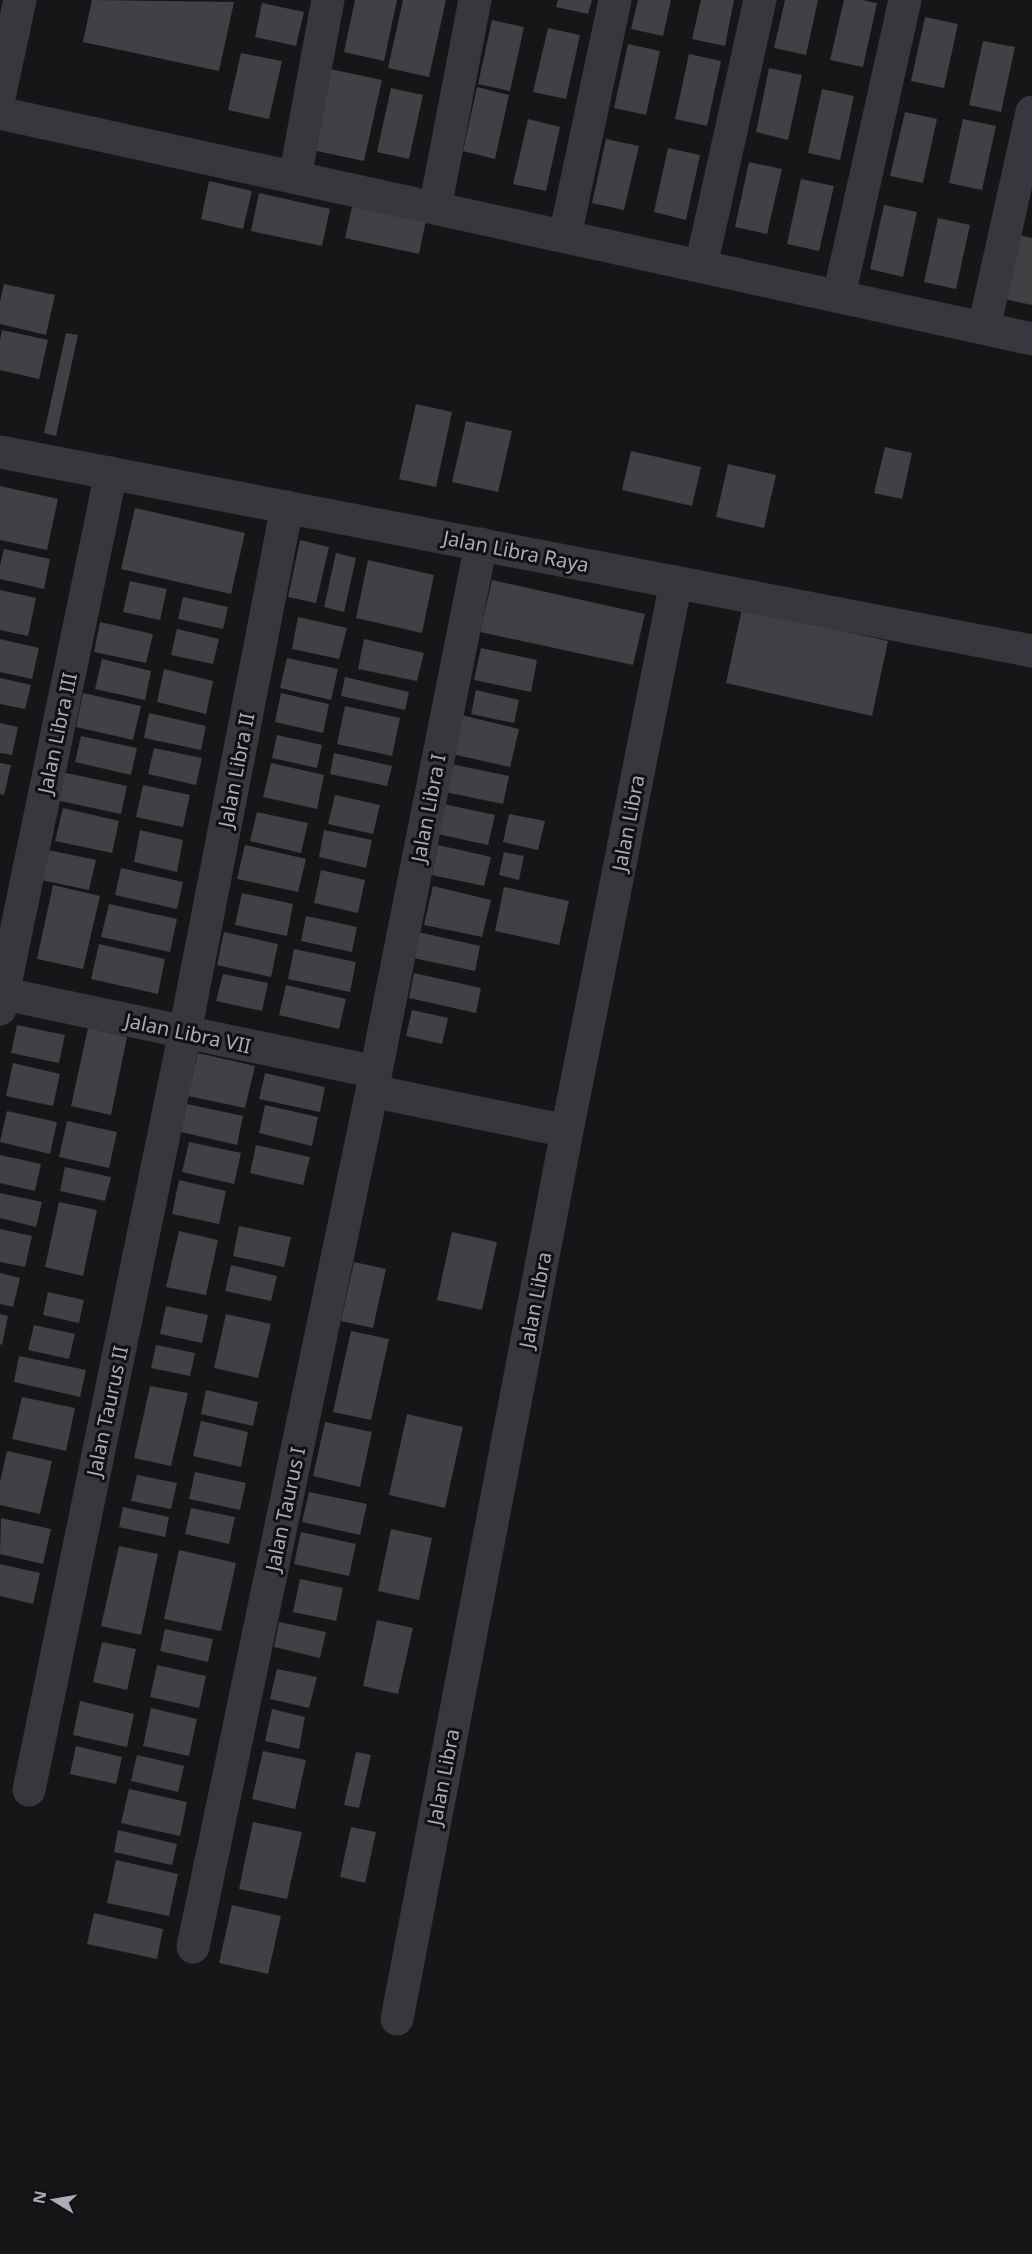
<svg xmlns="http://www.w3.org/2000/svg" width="1032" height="2254" viewBox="0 0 1032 2254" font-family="'Noto Sans',sans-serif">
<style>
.building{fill:#404145}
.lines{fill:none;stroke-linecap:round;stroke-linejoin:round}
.minor{stroke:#37383d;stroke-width:33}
.labels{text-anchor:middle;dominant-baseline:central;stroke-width:6;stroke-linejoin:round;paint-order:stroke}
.street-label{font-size:20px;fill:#a8adb8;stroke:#111113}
</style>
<rect width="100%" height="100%" fill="#161618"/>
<path class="building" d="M92,0L234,2L219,71L83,42Z
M355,0H397L384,61L344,52Z
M403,0H446L429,77L388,68Z
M558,0H592L588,14L556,7Z
M638,0H671L663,36L631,29Z
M701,0H734L725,46L692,39Z
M785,0H818L806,55L774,48Z
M844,0H862L877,3L863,67L830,60Z
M262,3L304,12L296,46L255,37Z
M925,17L958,24L944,88L911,81Z
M492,20L524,27L510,91L478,84Z
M548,28L580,35L566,99L533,92Z
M983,41L1015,47L1001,112L969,105Z
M628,44L660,51L646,115L614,108Z
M241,53L282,61L269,119L228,110Z
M689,54L721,61L707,126L675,119Z
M769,68L802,75L788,140L756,132Z
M330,69L382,80L364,161L312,150Z
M477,87L509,95L495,159L463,151Z
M391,88L423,95L409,159L377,152Z
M822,89L854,96L840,160L808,153Z
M905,112L937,119L923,183L890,176Z
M528,119L560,127L546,191L513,184Z
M963,119L996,126L982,190L949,183Z
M606,139L639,146L624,210L592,203Z
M668,148L700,155L686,220L654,212Z
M749,162L782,169L767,234L735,227Z
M801,179L834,186L819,251L787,244Z
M209,181L252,191L243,229L201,219Z
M259,193L330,209L322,246L251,231Z
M353,203L426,220L419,254L345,238Z
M884,205L917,212L903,277L870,269Z
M938,218L970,225L956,289L924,282Z
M1018,235L1032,238V305L1004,299Z
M4,284L55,295L46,335L0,324V301Z
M2,330L48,340L39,379L0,370V340Z
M66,333L78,335L56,436L44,433Z
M416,404L452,412L436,487L399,479Z
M466,421L512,431L498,492L452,482Z
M885,447L912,453L902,499L874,493Z
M631,451L701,467L692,506L622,490Z
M728,464L776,475L764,528L716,517Z
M0,486L58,499L47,550L0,540Z
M135,508L245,533L231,594L121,569Z
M300,540L329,547L316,603L288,597Z
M4,549L50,559L44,589L0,579V565Z
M336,553L356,558L344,612L324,607Z
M368,560L434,575L422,633L356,618Z
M492,580L645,614L633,665L480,632Z
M130,581L167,589L160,620L123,612Z
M0,590L36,598L28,636L0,630Z
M183,597L228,607L223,629L178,619Z
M742,609L888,641L872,716L726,683Z
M298,617L347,628L339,659L292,649Z
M100,622L153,634L146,663L94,652Z
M177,629L219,639L213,664L171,655Z
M0,639L39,648L32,679L0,672Z
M364,639L424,653L417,681L358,669Z
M481,648L537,660L531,692L474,680Z
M287,658L338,669L331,700L280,688Z
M102,659L151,671L145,700L95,689Z
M164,669L213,681L206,714L157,702Z
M345,677L409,692L405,710L341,696Z
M0,678L31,685L25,709L0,704Z
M476,690L519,700L514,723L471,714Z
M83,693L141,706L133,740L76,727Z
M281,693L329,704L323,733L275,722Z
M345,706L400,718L392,756L337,744Z
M149,713L206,726L201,750L144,738Z
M461,715L519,729L510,767L452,754Z
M0,723L18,727L12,755L0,753Z
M277,735L322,745L317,768L272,758Z
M81,736L137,748L131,775L75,762Z
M154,748L202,758L196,785L148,774Z
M334,753L392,766L387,786L330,774Z
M0,763L11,765L4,795L0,794Z
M271,763L324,775L317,809L263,797Z
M451,764L509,776L503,804L445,792Z
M57,771L127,786L121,814L51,799Z
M143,785L190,795L183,827L136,817Z
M335,795L380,805L373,834L328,824Z
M439,803L495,815L488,845L433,833Z
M63,808L119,821L112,853L55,841Z
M257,812L308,823L301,853L250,841Z
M509,814L545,821L538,850L503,842Z
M140,830L183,840L177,872L134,862Z
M324,830L372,840L366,868L319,857Z
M245,845L306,859L298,892L237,879Z
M438,845L491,857L484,886L432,875Z
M48,850L96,860L89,890L41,880Z
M504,852L524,856L519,880L499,875Z
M121,868L183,882L177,909L115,895Z
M321,870L365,880L358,913L314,903Z
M53,885L100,896L83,969L37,959Z
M433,886L491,900L482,937L424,925Z
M504,887L569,901L559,945L495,931Z
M242,893L293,904L287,936L235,925Z
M109,904L177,919L170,952L101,937Z
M306,916L357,927L352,952L301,941Z
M224,932L278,944L271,977L217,965Z
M418,932L480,946L475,971L413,958Z
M99,944L165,959L158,994L91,979Z
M294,949L356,962L350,992L288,979Z
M414,973L481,988L476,1013L409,998Z
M223,974L268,983L262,1011L216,1001Z
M286,985L346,999L339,1029L279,1015Z
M412,1010L448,1018L442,1044L406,1036Z
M17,1025L65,1035L59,1063L11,1053Z
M88,1028L127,1037L111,1115L71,1106Z
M198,1053L255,1066L245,1108L188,1096Z
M13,1063L60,1074L53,1106L6,1096Z
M265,1073L325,1087L320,1112L259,1099Z
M187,1104L243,1116L237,1145L181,1132Z
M265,1105L318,1117L312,1146L259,1133Z
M7,1111L57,1122L50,1154L0,1142Z
M67,1121L117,1132L109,1168L59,1157Z
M189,1142L241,1153L234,1184L182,1172Z
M256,1145L310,1157L303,1185L250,1173Z
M0,1155L41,1164L35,1191L0,1183Z
M65,1167L111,1177L105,1201L60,1191Z
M179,1180L226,1191L219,1224L172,1214Z
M0,1193L42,1202L36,1227L0,1218Z
M59,1202L97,1210L83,1276L45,1267Z
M239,1226L291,1237L284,1267L233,1256Z
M0,1229L32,1236L25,1267L0,1262Z
M179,1231L218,1240L206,1295L166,1287Z
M452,1232L497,1242L482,1310L437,1300Z
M354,1262L386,1269L373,1328L341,1321Z
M231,1265L277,1276L271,1301L225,1291Z
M0,1273L20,1278L13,1307L0,1304Z
M48,1292L84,1300L79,1323L43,1315Z
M166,1306L208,1315L202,1343L160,1334Z
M0,1314L8,1316L2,1345L0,1344Z
M226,1314L271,1324L258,1378L214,1368Z
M34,1325L75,1334L69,1359L28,1350Z
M351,1331L389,1339L371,1420L333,1412Z
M156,1345L195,1353L190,1376L151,1368Z
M19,1356L86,1370L80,1397L14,1382Z
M150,1386L188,1393L171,1466L134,1458Z
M206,1390L258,1402L253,1426L201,1414Z
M22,1397L75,1408L66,1451L12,1439Z
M407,1414L463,1427L445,1508L389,1495Z
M201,1421L248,1432L241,1467L193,1456Z
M325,1422L372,1432L360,1487L313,1476Z
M7,1451L52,1461L40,1514L0,1505V1482Z
M195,1472L246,1483L240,1510L189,1499Z
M137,1475L177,1483L171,1509L131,1501Z
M309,1492L367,1504L360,1535L302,1522Z
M123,1507L169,1517L165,1537L119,1527Z
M191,1508L235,1517L229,1544L185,1534Z
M1,1518L51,1529L43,1564L0,1554Z
M391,1529L432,1538L419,1600L378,1591Z
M301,1532L356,1544L349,1576L294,1564Z
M119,1546L158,1554L141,1635L101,1626Z
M179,1550L236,1563L221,1631L164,1619Z
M0,1564L40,1573L33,1604L0,1596Z
M300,1579L343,1588L336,1621L293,1612Z
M377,1620L413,1628L398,1694L363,1686Z
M279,1622L326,1632L320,1658L274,1647Z
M165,1629L213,1639L208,1662L160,1651Z
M102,1642L136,1649L127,1690L93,1682Z
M157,1665L206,1676L199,1708L150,1697Z
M277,1669L317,1677L309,1708L270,1699Z
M80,1701L134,1714L127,1747L73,1735Z
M151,1708L197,1719L189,1756L143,1746Z
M272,1709L305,1717L299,1749L265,1741Z
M76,1746L122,1757L116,1784L70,1774Z
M263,1751L306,1760L295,1809L252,1799Z
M356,1752L371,1755L359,1808L344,1805Z
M137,1755L184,1766L178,1792L131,1781Z
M129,1789L187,1802L180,1836L121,1823Z
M253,1822L302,1832L287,1899L239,1889Z
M351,1827L376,1832L365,1883L340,1877Z
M118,1830L177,1844L172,1865L114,1852Z
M116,1860L178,1874L169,1916L107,1903Z
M232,1905L281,1916L268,1974L219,1963Z
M94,1913L163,1929L157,1959L87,1944Z"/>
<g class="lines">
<path class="minor" d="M0,93L20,0
M0,113L1032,339
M295,177L328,0
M435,208L475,0
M565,236L615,0
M701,266L760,0
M839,296L905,0
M984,328L1032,112
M0,452L1032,651
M0,993L376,1072
M0,1009L111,473
M372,1091L567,1131
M29,1790L185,1032L287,507
M193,1947L372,1091L481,544
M397,2019L567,1131L676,582"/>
</g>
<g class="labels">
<g class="street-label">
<text transform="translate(516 551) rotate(11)">Jalan Libra Raya</text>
<text transform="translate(57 733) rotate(-78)">Jalan Libra III</text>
<text transform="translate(236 770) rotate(-79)">Jalan Libra II</text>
<text transform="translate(428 808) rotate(-79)">Jalan Libra I</text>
<text transform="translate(628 823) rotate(-79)">Jalan Libra</text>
<text transform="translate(188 1033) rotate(12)">Jalan Libra VII</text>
<text transform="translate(535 1300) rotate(-79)">Jalan Libra</text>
<text transform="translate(107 1411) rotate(-78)">Jalan Taurus II</text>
<text transform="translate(285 1509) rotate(-78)">Jalan Taurus I</text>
<text transform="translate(443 1777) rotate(-79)">Jalan Libra</text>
</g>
</g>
<g transform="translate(54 2200) rotate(281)" stroke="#111113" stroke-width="4.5" paint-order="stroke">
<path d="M0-4.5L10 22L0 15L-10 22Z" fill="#a8adb8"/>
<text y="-9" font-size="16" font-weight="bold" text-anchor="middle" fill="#a8adb8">N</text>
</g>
</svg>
